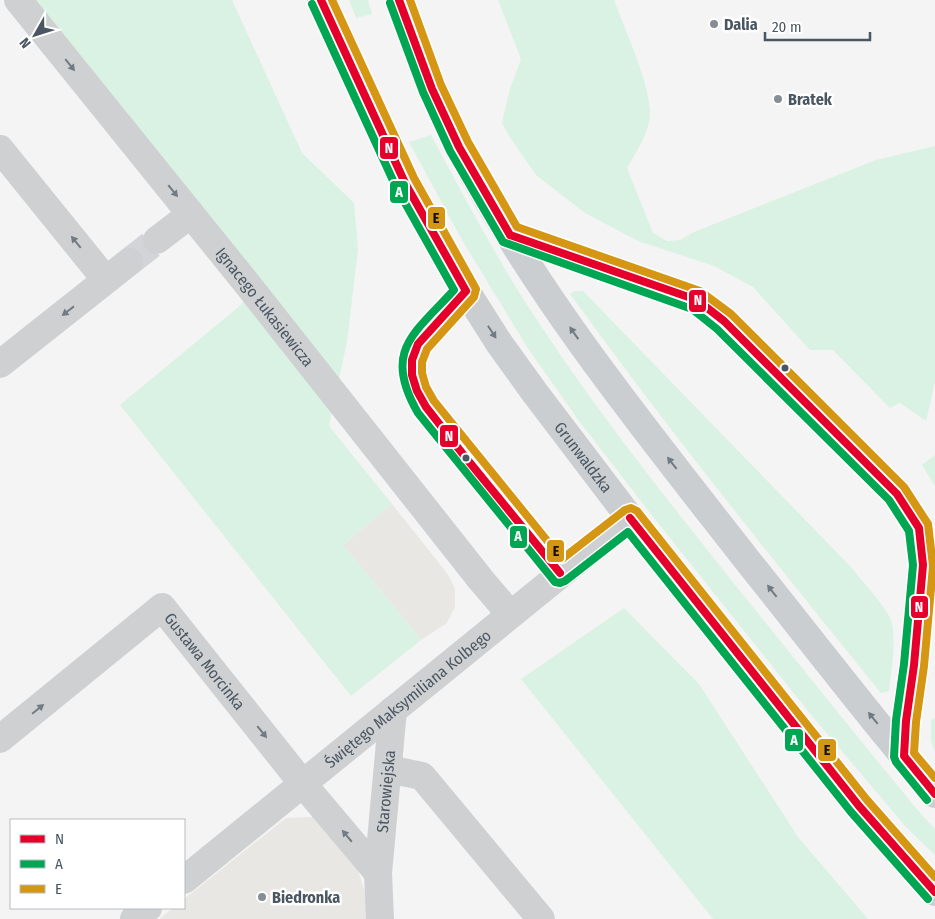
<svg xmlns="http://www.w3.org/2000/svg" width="935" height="919" viewBox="0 0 935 919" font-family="'Fira Sans Condensed',sans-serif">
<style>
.commercial{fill:#e8e7e3}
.green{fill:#d9f2e3}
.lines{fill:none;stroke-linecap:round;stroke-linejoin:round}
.minor-tunnel{stroke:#d2d4d7;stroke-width:28;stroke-dasharray:28 14;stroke-linecap:butt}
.minor{stroke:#ced0d2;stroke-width:28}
.major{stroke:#caced1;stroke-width:28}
.bus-1-casing{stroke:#fff;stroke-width:11}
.bus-2-casing{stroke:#fff;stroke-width:11}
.bus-3-casing{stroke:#fff;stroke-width:11}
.bus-1{stroke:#e4002b;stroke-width:8}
.bus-2{stroke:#00a651;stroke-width:8}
.bus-3{stroke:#d49613;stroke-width:8}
.oneway{fill:#727b83}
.oneway2{fill:#707a83}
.poi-dot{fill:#868d94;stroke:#fff;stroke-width:2}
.bus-dot{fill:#4a5661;stroke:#fff;stroke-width:2}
.labels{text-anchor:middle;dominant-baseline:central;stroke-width:5;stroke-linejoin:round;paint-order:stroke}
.poi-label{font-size:16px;font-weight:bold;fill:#4a5661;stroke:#fff;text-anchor:start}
.street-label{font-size:16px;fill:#4a5661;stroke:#fff}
.line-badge{stroke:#fff;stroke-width:2}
.badge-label{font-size:14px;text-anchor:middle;font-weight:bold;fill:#fff}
.pale-badge-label{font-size:14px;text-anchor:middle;font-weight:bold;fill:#111}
</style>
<rect width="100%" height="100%" fill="#f4f4f4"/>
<path class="commercial" d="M392,504L447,573L455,589V607L447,623L421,640L343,545Z
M313,817L332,832L357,867L367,899L368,919H159L173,908H184V899L286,818Z"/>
<path class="green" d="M18,0H232L302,153L354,203L358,249L347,342L329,426L392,504L343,545L421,640L351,696L120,405L242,304L248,285Z
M349,0H368L372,14L356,18Z
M498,0H614C624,28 656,96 649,122C645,139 636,153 627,168L653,233L667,241L680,240L694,232L876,160L935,146V382L926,421L900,403L890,408L833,350H810L753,287L714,266L638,241L585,213L536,175L509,136L502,123L510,89L521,59Z
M431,135C467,202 502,269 545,332C600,415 662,493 724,571C789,652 854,733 920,813L935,829V855L906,827L808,711L647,509L579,421L527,347L462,240L409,142Z
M575,291H583L848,564C858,576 887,608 891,620C897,639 891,671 889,691L881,693C775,562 669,431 570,294Z
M935,455V486L922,465Z
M624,608L699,684L798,837L868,919H713L521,679Z
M935,718V752L931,740V720Z"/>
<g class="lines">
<path class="minor-tunnel" d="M129,262L157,240"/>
<g class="minor">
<path id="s1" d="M18,0L248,285L481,580L510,614"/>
<path d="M0,149L106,280"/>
<path d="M157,240L191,214"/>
<path d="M0,364L129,262"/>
<path id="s2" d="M0,739L162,607L303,784L378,873"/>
<path d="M388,769L422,776L541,919"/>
<path id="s3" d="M184,880L630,518"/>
<path d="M134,919L148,908"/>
<path id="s4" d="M380,919L378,873L393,710"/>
</g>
<g class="major">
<path id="s5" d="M321,0L405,183L466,291L499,343L535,393L630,518L792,723L859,806L935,892"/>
<path d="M399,0C418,50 435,101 459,148C537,297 644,428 747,560C795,620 843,682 892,742C906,759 920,777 935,794"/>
</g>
<g class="bus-1-casing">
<path id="bus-1" d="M321,0L405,183L466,291
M399,0L432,89L459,147L510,235
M510,235L697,300L724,321L897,494L919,528L923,565L914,665L906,721L904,756L935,794
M466,291L418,344L412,360V375L417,391L426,407L466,458L560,573
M630,518L859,806L935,892"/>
</g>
<g class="bus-2-casing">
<path id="bus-2" d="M390,3L423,92L450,151L503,242L692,309L717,329L889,500L909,531L913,565L904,664L896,720L894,757L896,762L927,800
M312,4L396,187L454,290C414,334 382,351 418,413L555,582L560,583L565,581L628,532L851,812L928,899"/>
</g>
<g class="bus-3-casing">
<path id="bus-3" d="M332,0L414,178L476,289L474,297L427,349L422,362V373L426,387L434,401L562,559L625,510L631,508L637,511L867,800L935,877
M410,0L441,85L468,142L517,227L700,291L731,314L904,487L928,524L933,566L924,666L916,722L914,753L935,778"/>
</g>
<use href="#bus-1" class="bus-1"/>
<use href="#bus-2" class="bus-2"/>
<use href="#bus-3" class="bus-3"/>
</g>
<defs><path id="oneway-solid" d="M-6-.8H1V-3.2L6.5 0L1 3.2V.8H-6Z" transform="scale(1.25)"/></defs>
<g class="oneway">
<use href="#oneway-solid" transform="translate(70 65) rotate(51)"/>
<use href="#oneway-solid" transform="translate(173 191) rotate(51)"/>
<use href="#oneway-solid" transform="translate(76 242) rotate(-129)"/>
<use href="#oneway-solid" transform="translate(68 311) rotate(142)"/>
<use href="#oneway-solid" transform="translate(38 709) rotate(-39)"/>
<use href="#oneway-solid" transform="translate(262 732) rotate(51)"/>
<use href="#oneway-solid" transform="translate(347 836) rotate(-130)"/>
</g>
<g class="oneway2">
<use href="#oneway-solid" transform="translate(492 332) rotate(57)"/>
<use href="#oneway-solid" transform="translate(574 333) rotate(-125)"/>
<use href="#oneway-solid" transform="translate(672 463) rotate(-128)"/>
<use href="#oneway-solid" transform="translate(772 591) rotate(-128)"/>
<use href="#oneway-solid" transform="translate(873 718) rotate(-129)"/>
</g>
<g class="poi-dot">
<circle cx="714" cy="24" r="5"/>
<circle cx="778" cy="99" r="5"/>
<circle cx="262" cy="897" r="5"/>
</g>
<g class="bus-dot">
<circle cx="785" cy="368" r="4.5"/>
<circle cx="466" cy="458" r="4.5"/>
</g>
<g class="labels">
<g class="poi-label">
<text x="724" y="24">Dalia</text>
<text x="788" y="99">Bratek</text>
<text x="272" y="897">Biedronka</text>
</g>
<g class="street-label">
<text stroke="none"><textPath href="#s1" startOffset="394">Ignacego Łukasiewicza</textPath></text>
<text stroke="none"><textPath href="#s5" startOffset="529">Grunwaldzka</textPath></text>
<text stroke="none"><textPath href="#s2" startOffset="278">Gustawa Morcinka</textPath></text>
<text stroke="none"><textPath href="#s3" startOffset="288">Świętego Maksymiliana Kolbego</textPath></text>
<text stroke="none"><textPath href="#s4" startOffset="128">Starowiejska</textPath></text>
</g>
</g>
<g class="line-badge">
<rect x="379" y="136" width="20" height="24" rx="5" fill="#e4002b"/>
<rect x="389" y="180" width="20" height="24" rx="5" fill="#00a651"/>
<rect x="427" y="206" width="19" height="24" rx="5" fill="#d49613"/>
<rect x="688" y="289" width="19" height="24" rx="5" fill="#e4002b"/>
<rect x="439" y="424" width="20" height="24" rx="5" fill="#e4002b"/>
<rect x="509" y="525" width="19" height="24" rx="5" fill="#00a651"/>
<rect x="546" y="539" width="19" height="24" rx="5" fill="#d49613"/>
<rect x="910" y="595" width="19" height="24" rx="5" fill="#e4002b"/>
<rect x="784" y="728" width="20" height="24" rx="5" fill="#00a651"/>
<rect x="817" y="738" width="20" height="24" rx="5" fill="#d49613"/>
</g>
<g class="badge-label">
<text x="389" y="153">N</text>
<text x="399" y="197">A</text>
<text x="698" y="305">N</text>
<text x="449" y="441">N</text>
<text x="518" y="541">A</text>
<text x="919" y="612">N</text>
<text x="794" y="745">A</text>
</g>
<g class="pale-badge-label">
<text x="436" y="223">E</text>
<text x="556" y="556">E</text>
<text x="827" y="755">E</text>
</g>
<rect x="10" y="819" width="175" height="90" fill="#ffffff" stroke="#b7bbc0"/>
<rect x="20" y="835" width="25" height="8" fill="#e4002b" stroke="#b7bbc0"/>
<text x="55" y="844" font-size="15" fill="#4a5661">N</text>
<rect x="20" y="860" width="25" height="8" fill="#00a651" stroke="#b7bbc0"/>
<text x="55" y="869" font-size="15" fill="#4a5661">A</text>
<rect x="20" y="885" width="25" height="8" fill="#d49613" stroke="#b7bbc0"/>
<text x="55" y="894" font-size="15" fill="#4a5661">E</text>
<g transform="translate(35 35) rotate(231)" stroke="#ffffff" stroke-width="4" paint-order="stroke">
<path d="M0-4L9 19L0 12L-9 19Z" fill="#4a5661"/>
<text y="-8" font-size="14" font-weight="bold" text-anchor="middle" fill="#4a5661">N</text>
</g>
<path d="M765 32v8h105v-8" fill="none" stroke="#4a5661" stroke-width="2.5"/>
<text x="772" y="32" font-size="15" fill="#4a5661" stroke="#ffffff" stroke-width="4" paint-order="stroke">20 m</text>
</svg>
